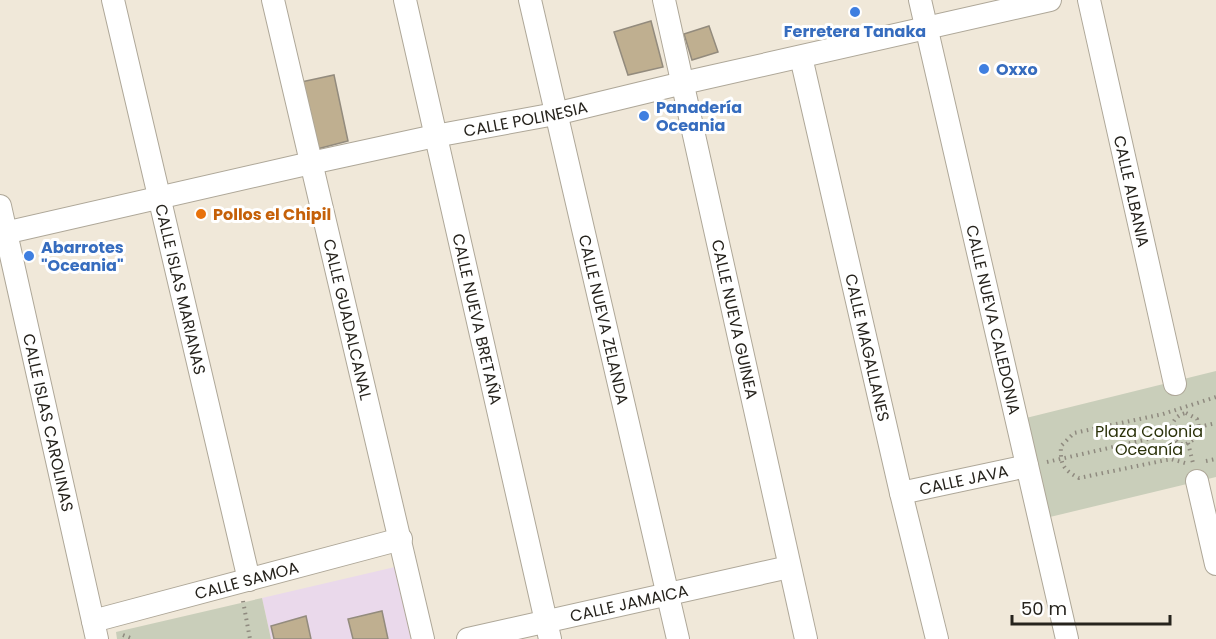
<svg xmlns="http://www.w3.org/2000/svg" width="1216" height="639" viewBox="0 0 1216 639" font-family="Poppins,sans-serif">
<style>
.education{fill:#ead9eb}
.green{fill:#c9ceba}
.building{fill:#bfaf90;stroke:#938b7d;stroke-width:1.5}
.lines{fill:none;stroke-linecap:round;stroke-linejoin:round}
.street-casing{stroke:#aea798;stroke-width:24}
.path{stroke:#8f8a7f;stroke-width:4;stroke-dasharray:1.5 4.5;stroke-linecap:butt}
.street{stroke:#fff;stroke-width:22}
.shop-dot{fill:#3f7fe0;stroke:#fff;stroke-width:2}
.food-dot{fill:#e8710a;stroke:#fff;stroke-width:2}
.labels{text-anchor:middle;dominant-baseline:central;stroke-width:6;stroke-linejoin:round;paint-order:stroke}
.shop-label{font-size:16px;font-weight:bold;fill:#366cbe;stroke:#fff;text-anchor:start}
.street-label{font-size:16px;fill:#26231d;stroke:#fff}
.food-label{font-size:16px;font-weight:bold;fill:#c56008;stroke:#fff;text-anchor:start}
.park-label{font-size:16px;fill:#2b320a;stroke:#fff}
</style>
<rect width="100%" height="100%" fill="#f0e8d9"/>
<path class="education" d="M395,567L411,639H271L262,598Z"/>
<path class="green" d="M1216,371V477L1050,517L1026,418Z
M262,598L271,639H117L116,632Z"/>
<path class="building" d="M651,21L663,67L628,75L614,32Z
M709,26L718,52L692,60L684,34Z
M334,75L348,141L317,149L301,82Z
M382,611L388,639H353L348,619Z
M306,616L311,639H274L271,626Z"/>
<g class="lines">
<g class="street-casing">
<g id="street">
<path id="s1" d="M113,0L249,580"/>
<path id="s2" d="M273,0L423,639"/>
<path id="s3" d="M405,0L550,639"/>
<path id="s4" d="M530,0L678,639"/>
<path id="s5" d="M664,0L806,639"/>
<path id="s6" d="M920,0L1067,639"/>
<path id="s7" d="M1089,0L1175,384"/>
<path id="s8" d="M801,57L901,493L937,639"/>
<path id="s9" d="M0,206L97,639"/>
<path id="s10" d="M0,234L311,163L435,136L555,114L683,83L1050,0"/>
<path d="M1197,481L1216,564"/>
<path id="s11" d="M901,493L1027,466"/>
<path id="s12" d="M93,621L401,539"/>
<path id="s13" d="M468,639L789,567"/>
</g>
</g>
<path class="path" d="M1186,413L1197,419L1199,427L1196,438L1185,445L1178,443L1170,434C1171,424 1175,415 1186,413Z
M1199,427L1216,423
M1188,443L1193,463
M1206,461L1216,459
M1047,462L1170,434
M1185,463L1171,459L1079,478C1063,470 1060,464 1061,446L1074,433L1163,414L1216,397
M243,601L250,639
M123,635L133,639"/>
<use href="#street" class="street"/>
</g>
<g class="shop-dot">
<circle cx="855" cy="12" r="6"/>
<circle cx="984" cy="69" r="6"/>
<circle cx="644" cy="116" r="6"/>
<circle cx="29" cy="256" r="6"/>
</g>
<circle class="food-dot" cx="201" cy="214" r="6"/>
<g class="labels">
<g class="shop-label">
<text x="855" y="31" text-anchor="middle">Ferretera Tanaka</text>
<text x="996" y="69">Oxxo</text>
<text x="656" y="107">Panadería<tspan x="656" dy="18">Oceania</tspan></text>
<text x="41" y="247">Abarrotes<tspan x="41" dy="18">"Oceania"</tspan></text>
</g>
<g class="street-label">
<text stroke="none"><textPath href="#s10" startOffset="538">CALLE POLINESIA</textPath></text>
<text stroke="none"><textPath href="#s7" startOffset="196">CALLE ALBANIA</textPath></text>
<text stroke="none"><textPath href="#s1" startOffset="297">CALLE ISLAS MARIANAS</textPath></text>
<text stroke="none"><textPath href="#s2" startOffset="328">CALLE GUADALCANAL</textPath></text>
<text stroke="none"><textPath href="#s3" startOffset="327">CALLE NUEVA BRETAÑA</textPath></text>
<text stroke="none"><textPath href="#s4" startOffset="328">CALLE NUEVA ZELANDA</textPath></text>
<text stroke="none"><textPath href="#s5" startOffset="327">CALLE NUEVA GUINEA</textPath></text>
<text stroke="none"><textPath href="#s6" startOffset="328">CALLE NUEVA CALEDONIA</textPath></text>
<text stroke="none"><textPath href="#s8" startOffset="298">CALLE MAGALLANES</textPath></text>
<text stroke="none"><textPath href="#s9" startOffset="222">CALLE ISLAS CAROLINAS</textPath></text>
<text stroke="none"><textPath href="#s11" startOffset="64">CALLE JAVA</textPath></text>
<text stroke="none"><textPath href="#s12" startOffset="159">CALLE SAMOA</textPath></text>
<text stroke="none"><textPath href="#s13" startOffset="165">CALLE JAMAICA</textPath></text>
</g>
<g class="food-label">
<text x="213" y="214">Pollos el Chipil</text>
</g>
<g class="park-label">
<text x="1149" y="431">Plaza Colonia<tspan x="1149" dy="18">Oceanía</tspan></text>
</g>
</g>
<path d="M1012 615v9h158v-9" fill="none" stroke="#26231d" stroke-width="3"/>
<text x="1021" y="615" font-size="18" fill="#26231d" stroke="#ffffff" stroke-width="4.5" paint-order="stroke">50 m</text>
</svg>
